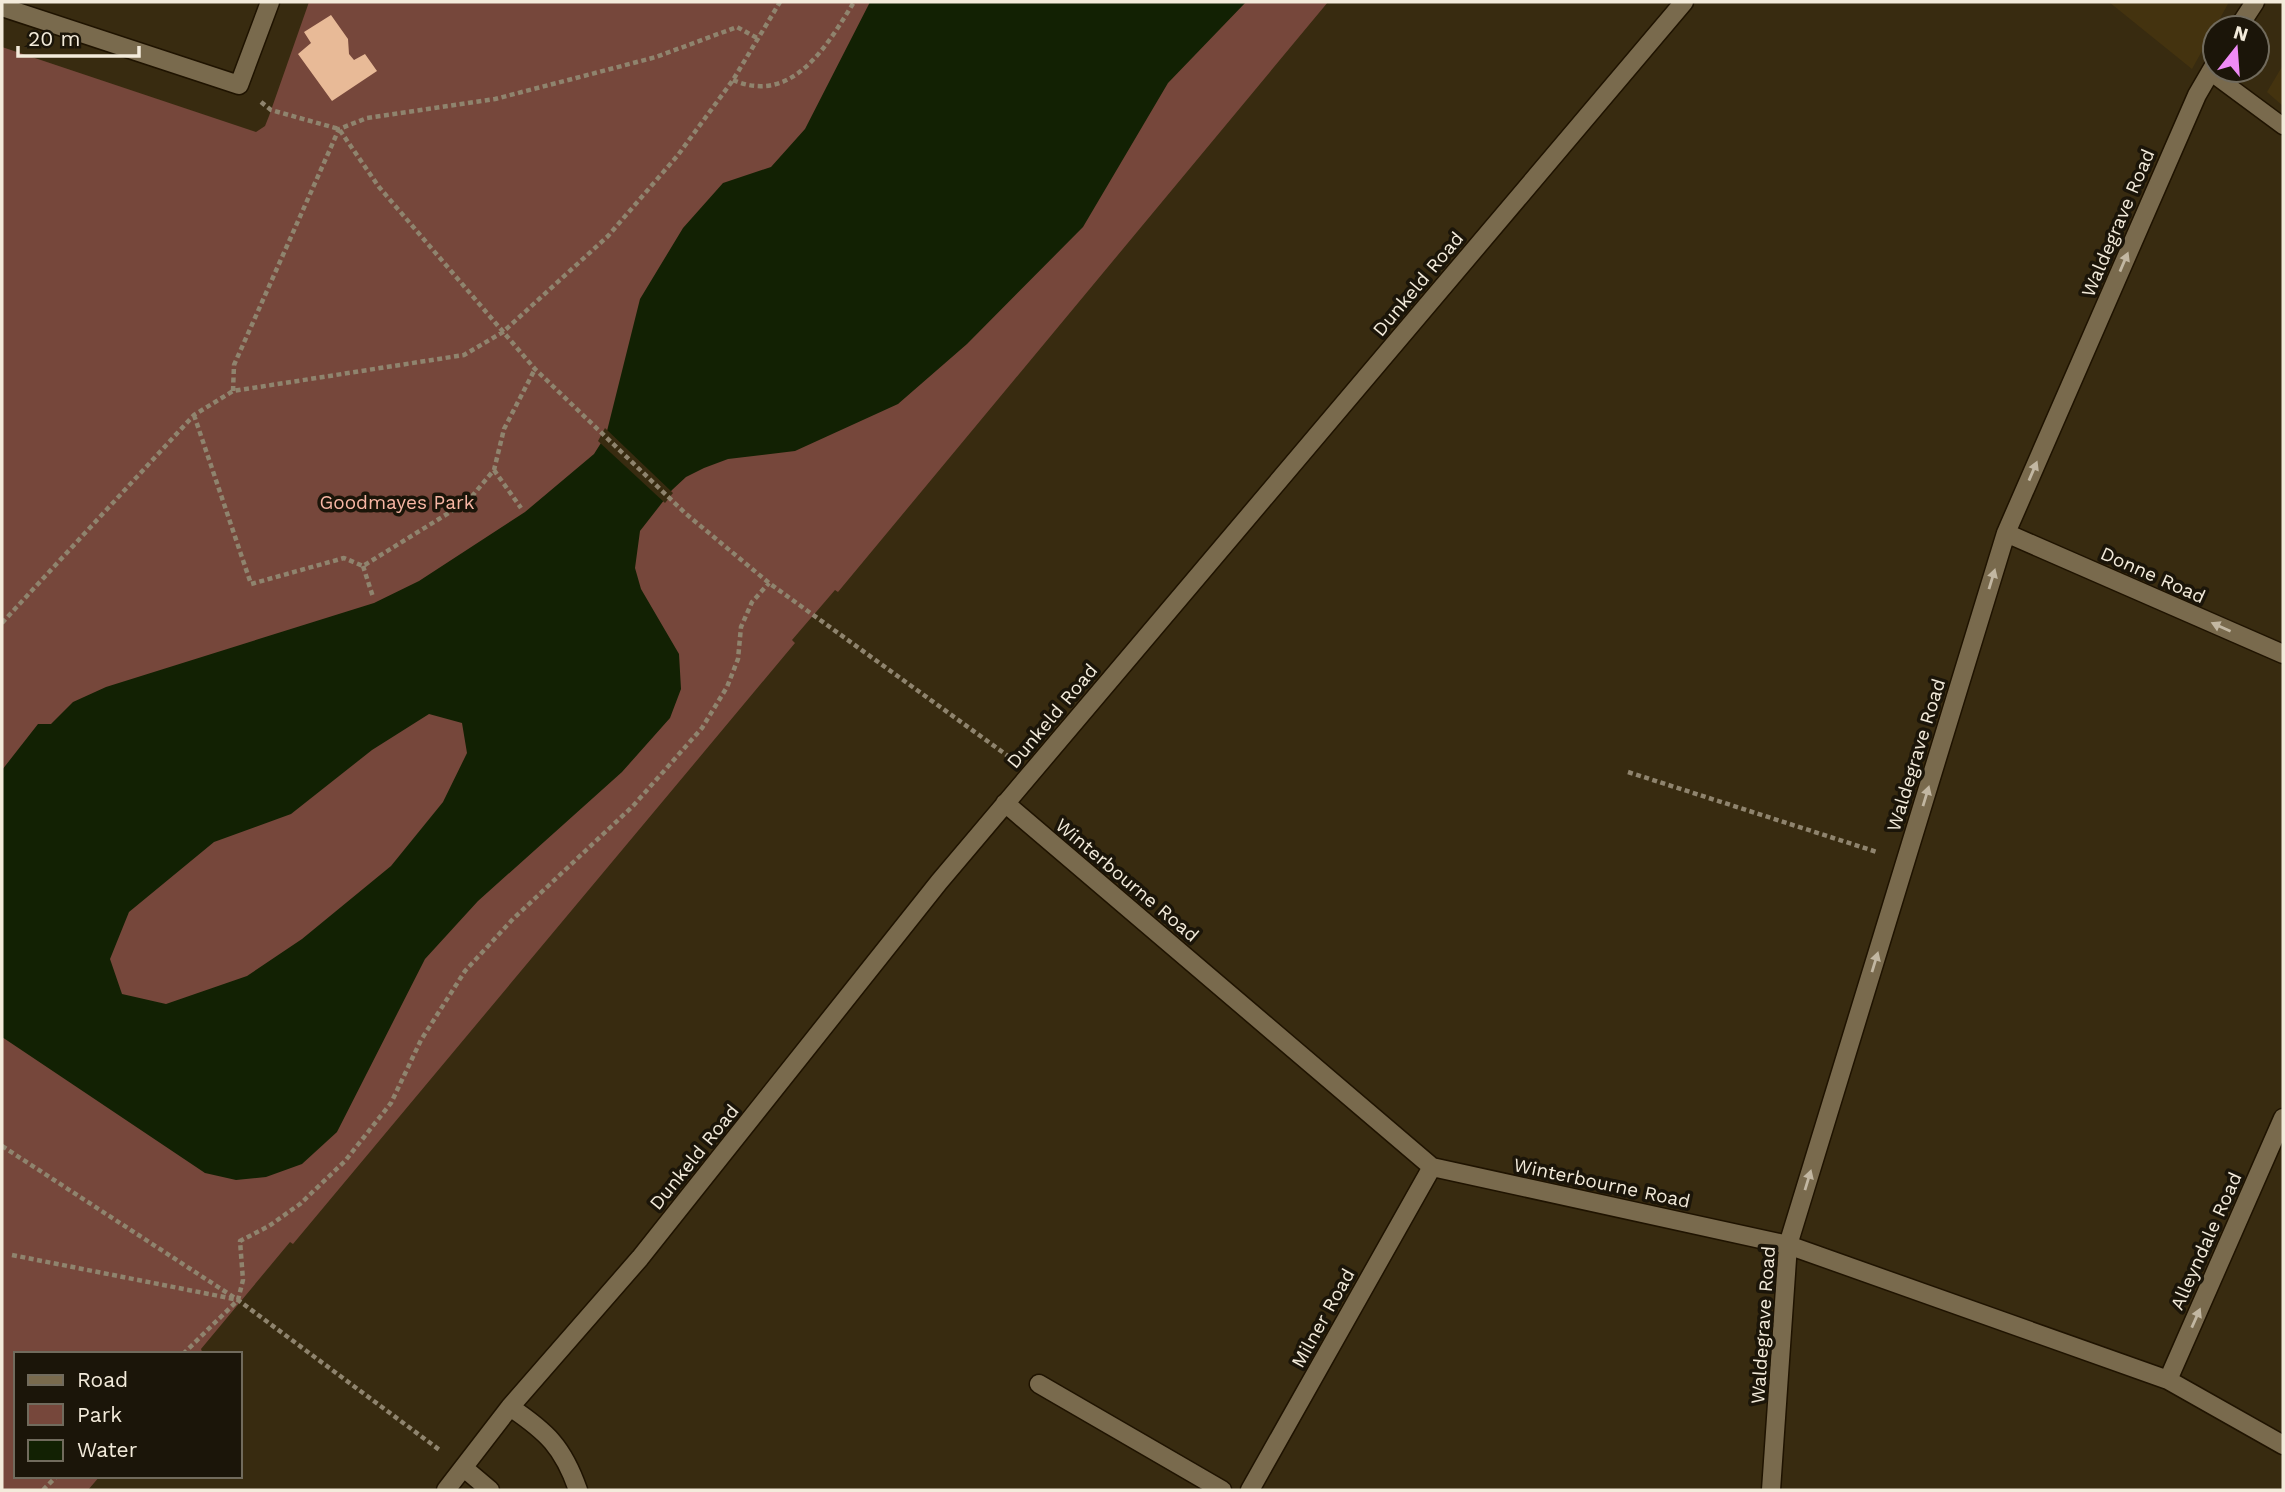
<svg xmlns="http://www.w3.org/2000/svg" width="2285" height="1492" viewBox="0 0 2285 1492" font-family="'Work Sans',sans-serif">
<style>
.built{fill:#44330f}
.green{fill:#76473b}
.water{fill:#122103;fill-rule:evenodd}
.pier{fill:#382b10}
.building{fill:#e8ba97}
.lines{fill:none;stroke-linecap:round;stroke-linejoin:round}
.lane-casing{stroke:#1f1300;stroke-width:19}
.street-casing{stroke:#1f1300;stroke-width:21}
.path{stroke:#8f846e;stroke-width:4.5;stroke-dasharray:5 3.5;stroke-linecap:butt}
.lane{stroke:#796a4d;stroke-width:16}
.street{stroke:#796a4d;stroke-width:18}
.oneway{fill:#c2b7a2}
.labels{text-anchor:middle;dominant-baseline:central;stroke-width:7;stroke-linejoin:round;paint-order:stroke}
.street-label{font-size:19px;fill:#f3ebdb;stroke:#1b1509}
.park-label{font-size:19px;fill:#f7b6a4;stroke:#1b1509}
</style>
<rect width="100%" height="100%" fill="#382b10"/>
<path class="built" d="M2109,2H2229L2192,69Z
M2283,65V106L2267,92Z"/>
<path class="green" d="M309,2H1328L838,592L835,590L792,640L795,643L293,1244L290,1242L201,1349L203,1354H16V1476H100L88,1490H2V47L256,132L265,126L269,116Z"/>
<path class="water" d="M870,2H1246L1168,83L1083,227L967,344L898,404L795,451L728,459L704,468L686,477L672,490L640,531L635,568L641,589L679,654L681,689L670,718L622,772L478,901L425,959L337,1132L302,1164L266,1177L236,1180L205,1173L2,1037V770L38,724H51L73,702L106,687L374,603L419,581L525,512L594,454L606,435L640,299L683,228L723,183L771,167L805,129ZM429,714L462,723L467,753L443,802L391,866L302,939L247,976L166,1004L122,994L110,959L129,912L214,842L291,814L372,750Z"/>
<path class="pier" d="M605,428L673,493L665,503L598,441Z"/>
<path class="building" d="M331,15L348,39L349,54L354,60L365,54L377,71L332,101L298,54L311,43L304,32Z"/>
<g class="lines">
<g class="lane-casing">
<path id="lane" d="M2210,72L2283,126"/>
</g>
<g class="street-casing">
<path id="street" d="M2,7L239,85L270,2
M2238,28L2255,2
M2006,533L2283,654
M1005,803L1432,1167L1788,1245L2168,1380L2283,1445
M2168,1380L2283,1118
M1039,1384L1222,1490
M510,1407C547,1432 563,1447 578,1490
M464,1468L490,1490
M446,1490L510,1407L640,1258L939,882L1684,2
M1250,1490L1432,1167
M1771,1490L1788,1245L2006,533L2197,95L2215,64"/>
</g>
<path class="path" d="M733,80C793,106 828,44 854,2
M261,102L271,110L339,129L379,187L535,369L685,513L769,583L1008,756
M233,391L234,365L339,129L367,118L495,99L576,78L656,57L737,27L757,38
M194,415L251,584L344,558L363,566L468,501L494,470L504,429L535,369
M494,470L521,508
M363,566L373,597
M2,623L194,415L233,391L464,355L503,332L608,236L678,155L733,80L780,2
M1628,772L1877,852
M2,1146L238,1300L441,1451
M12,1255L234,1299
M183,1354L238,1300L243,1280L240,1241L269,1226L300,1204L345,1161L391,1103L421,1040L465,971L513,919L633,806L702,728L727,687L738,659L741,627L752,602L769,583
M43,1490L57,1476"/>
<use href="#lane" class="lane"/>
<use href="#street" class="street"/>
</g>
<defs><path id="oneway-solid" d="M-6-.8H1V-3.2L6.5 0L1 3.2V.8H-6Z" transform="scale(1.75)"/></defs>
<g class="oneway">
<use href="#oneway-solid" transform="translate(2124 262) rotate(-67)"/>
<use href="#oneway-solid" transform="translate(2033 471) rotate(-67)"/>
<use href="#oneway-solid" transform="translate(1992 579) rotate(-73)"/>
<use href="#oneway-solid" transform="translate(2221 627) rotate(-156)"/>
<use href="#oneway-solid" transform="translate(1926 796) rotate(-73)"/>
<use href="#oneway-solid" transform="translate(1875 962) rotate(-73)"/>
<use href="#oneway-solid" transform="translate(1808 1180) rotate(-73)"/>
<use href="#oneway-solid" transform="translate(2196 1318) rotate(-66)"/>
</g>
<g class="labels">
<g class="street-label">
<text transform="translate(2118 223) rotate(-67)">Waldegrave Road</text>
<text transform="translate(1418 284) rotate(-50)">Dunkeld Road</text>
<text transform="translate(2153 575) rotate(24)">Donne Road</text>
<text transform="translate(1052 716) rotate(-50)">Dunkeld Road</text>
<text transform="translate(1916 755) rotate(-73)">Waldegrave Road</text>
<text transform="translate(1127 880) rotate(40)">Winterbourne Road</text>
<text transform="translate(694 1157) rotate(-51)">Dunkeld Road</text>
<text transform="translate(1602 1183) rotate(12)">Winterbourne Road</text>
<text transform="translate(2206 1241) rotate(-66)">Alleyndale Road</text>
<text transform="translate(1323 1318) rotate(-61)">Milner Road</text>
<text transform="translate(1763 1325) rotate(-86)">Waldegrave Road</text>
</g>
<g class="park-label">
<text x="397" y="502">Goodmayes Park</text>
</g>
</g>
<rect width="2285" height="1492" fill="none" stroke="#f3ebdb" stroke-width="7"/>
<rect x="14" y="1352" width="228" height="126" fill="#1b1509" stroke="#716b5d" stroke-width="2"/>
<rect x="28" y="1375" width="35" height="10" fill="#796a4d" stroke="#716b5d" stroke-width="2"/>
<text x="77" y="1387" font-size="21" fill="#f3ebdb">Road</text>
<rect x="28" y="1404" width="35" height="21" fill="#76473b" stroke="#716b5d" stroke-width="2"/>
<text x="77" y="1422" font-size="21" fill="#f3ebdb">Park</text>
<rect x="28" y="1440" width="35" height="21" fill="#122103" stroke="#716b5d" stroke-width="2"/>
<text x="77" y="1457" font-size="21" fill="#f3ebdb">Water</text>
<g transform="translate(2236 49) rotate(17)"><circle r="33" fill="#1b1509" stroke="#716b5d" stroke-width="2"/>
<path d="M0-5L12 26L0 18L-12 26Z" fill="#ef8bf6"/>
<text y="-10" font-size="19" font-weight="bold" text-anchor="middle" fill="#f3ebdb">N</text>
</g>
<path d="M18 46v10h121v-10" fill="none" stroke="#f3ebdb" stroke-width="3.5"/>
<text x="28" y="46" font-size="21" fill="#f3ebdb" stroke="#1b1509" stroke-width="5" paint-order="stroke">20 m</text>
</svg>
